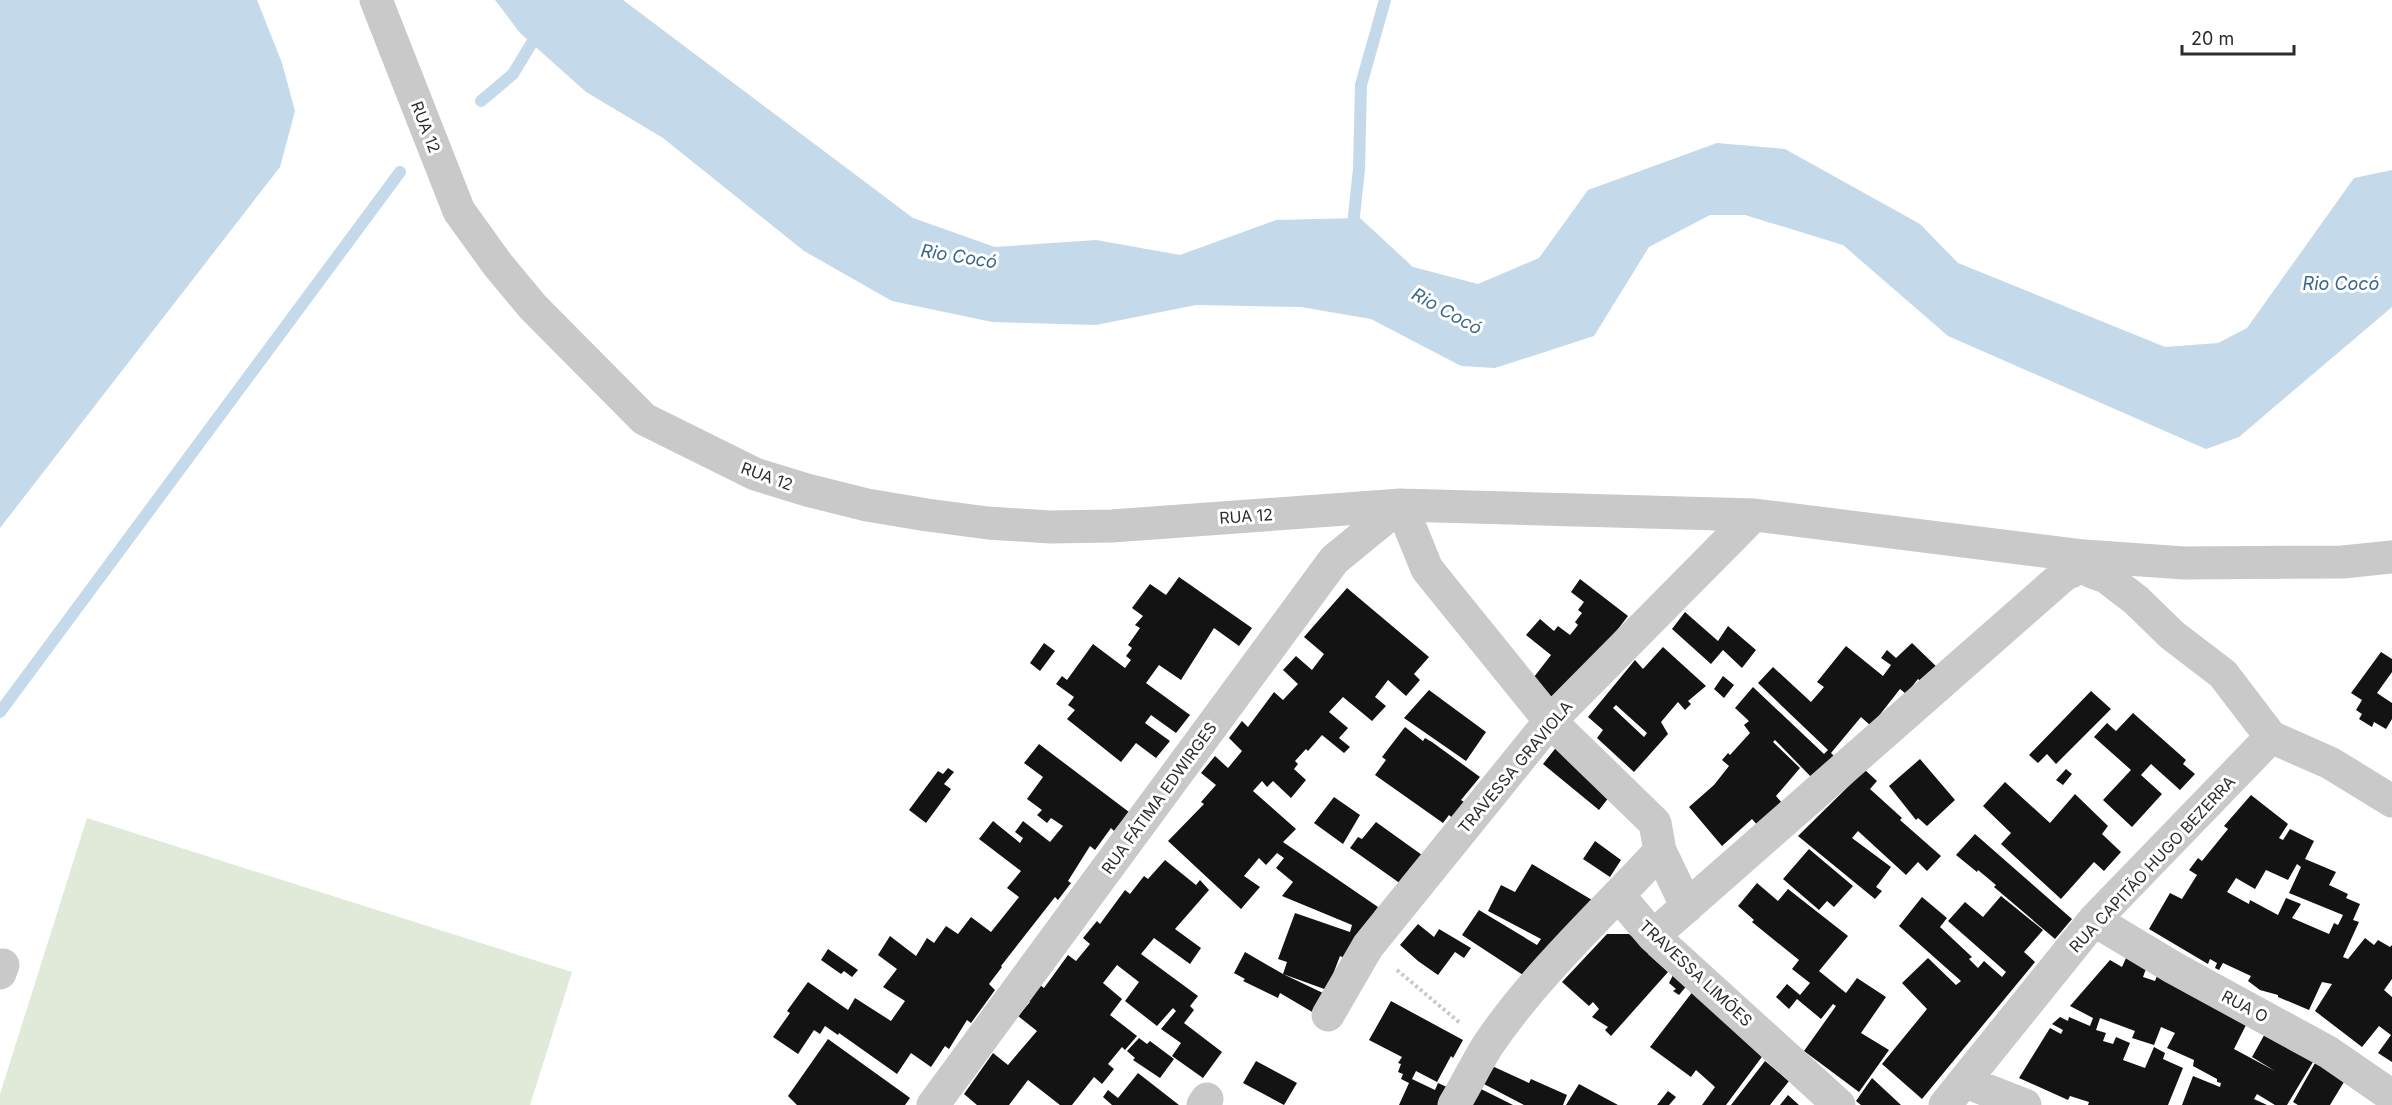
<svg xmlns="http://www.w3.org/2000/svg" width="2392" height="1105" viewBox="0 0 2392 1105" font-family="Inter,sans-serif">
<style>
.green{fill:#e1ead9}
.water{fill:#c4d9ea}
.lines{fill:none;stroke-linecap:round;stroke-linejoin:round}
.stream{stroke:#c4d9ea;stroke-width:12}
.building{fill:#131313;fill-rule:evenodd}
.path{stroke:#c9c9c9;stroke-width:4;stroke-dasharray:3 3;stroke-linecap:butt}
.minor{stroke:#c9c9c9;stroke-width:33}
.labels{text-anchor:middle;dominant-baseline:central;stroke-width:6;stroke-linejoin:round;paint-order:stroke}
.street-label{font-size:16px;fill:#2c2c2c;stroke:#fff}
.water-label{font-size:18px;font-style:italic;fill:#3a688d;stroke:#fff}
</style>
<rect width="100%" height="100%" fill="#fff"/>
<path class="green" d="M87,818L572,972L530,1105H0V1094Z"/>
<path class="water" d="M0,0H257L282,63L295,111L280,167L0,528Z
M495,0H623L913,218L995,247L1096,240L1180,255L1276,220L1360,218L1413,267L1478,284L1539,258L1588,190L1717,143L1785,149L1920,224L1958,263L2165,347L2218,343L2247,328L2354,178L2392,170V307L2239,437L2206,449L1948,336L1843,245L1745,215H1710L1649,247L1594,336L1495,368L1461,366L1371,319L1301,307L1196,305L1096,325L992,322L892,301L804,251L663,138L586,92L520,33Z"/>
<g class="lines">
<path class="stream" d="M481,101L513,74L539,31
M1352,235L1359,169L1361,85L1385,0
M0,712L400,172"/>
</g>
<path class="building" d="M1179,577L1252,628L1239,646L1214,628L1181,680L1159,665L1146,683L1190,715L1176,733L1151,715L1145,723L1170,741L1156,758L1136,743L1121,762L1067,719L1075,710L1068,705L1074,697L1056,684L1062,676L1067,680L1093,644L1125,668L1131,660L1126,656L1132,648L1128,645L1140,628L1135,625L1143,616L1132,608L1150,584L1166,595Z
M1580,579L1628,616L1605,646L1550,706L1527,686L1551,655L1526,635L1540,619L1554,631L1558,626L1570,635L1578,625L1575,622L1582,613L1578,610L1584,602L1571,592Z
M1347,588L1429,657L1414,674L1420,680L1406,696L1388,680L1375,697L1386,706L1372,721L1343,697L1329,712L1348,728L1339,738L1350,747L1344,753L1322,735L1308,751L1306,749L1295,761L1298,764L1294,769L1306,780L1291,798L1273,781L1267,787L1262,781L1253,791L1296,829L1283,842L1378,907L1363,929L1351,961L1340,956L1327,990L1283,974L1325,994L1314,1013L1280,993L1278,998L1243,981L1245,979L1234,973L1245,952L1283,974L1287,962L1278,959L1295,913L1350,932L1352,925L1282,896L1293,882L1276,868L1284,858L1277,853L1266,865L1259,858L1244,876L1260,887L1241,909L1168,841L1204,804L1201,802L1216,785L1201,773L1215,756L1228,768L1242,751L1229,738L1242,721L1248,727L1274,692L1283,700L1298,684L1283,670L1296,656L1312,670L1324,654L1304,637Z
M1685,612L1718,641L1728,626L1756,650L1742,668L1723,650L1711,664L1672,629Z
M1044,643L1055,651L1040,671L1030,663Z
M1912,643L1940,670L1924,684L1918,679L1906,694L1900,689L1871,726L1861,717L1831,753L1837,759L1817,783L1775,740L1773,742L1800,768L1776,796L1782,803L1759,827L1752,819L1722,846L1689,807L1714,785L1729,766L1722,760L1728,753L1730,755L1750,733L1744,725L1749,721L1735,708L1753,687L1824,754L1828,750L1758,683L1773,667L1811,702L1824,687L1817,682L1846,646L1883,676L1891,665L1881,658L1887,650L1896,658Z
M1663,647L1706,686L1688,701L1691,704L1685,710L1678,702L1661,722L1668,734L1634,772L1597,738L1603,730L1588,717L1635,660L1643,669ZM1616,705L1647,733L1644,737L1613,708Z
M2381,652L2392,659V672L2377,693L2392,703V719L2386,729L2374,722L2372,727L2359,719L2362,714L2356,710L2362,700L2351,693Z
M1723,676L1734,685L1724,698L1714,689Z
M1429,690L1486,732L1466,761L1404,718Z
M2091,691L2111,709L2056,764L2047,754L2038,763L2029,755Z
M2133,713L2186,760L2183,764L2195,774L2180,790L2151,764L2141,775L2162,794L2132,827L2103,800L2131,770L2094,737L2107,723L2116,731Z
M1405,727L1423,741L1425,738L1432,742L1480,777L1461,800L1469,805L1457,822L1449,815L1443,823L1375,775L1386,760L1382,757Z
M1039,744L1129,812L1114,831L1111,828L1095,850L1090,846L1068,881L1071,883L1058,900L1055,897L1001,966L1002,967L989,984L995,990L971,1023L967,1020L949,1049L945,1046L931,1067L911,1053L897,1074L839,1033L838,1035L825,1026L820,1034L814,1030L798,1054L773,1037L790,1013L787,1011L808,982L848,1010L855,998L891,1021L905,1001L883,987L897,969L878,955L890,936L916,956L927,938L934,943L946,926L958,934L971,917L991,932L1019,897L1007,888L1021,871L979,839L993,821L1020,843L1023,838L1015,832L1023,821L1050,842L1063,826L1051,818L1047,823L1037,815L1042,810L1027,799L1043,777L1024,763Z
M1558,745L1610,796L1599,810L1543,764Z
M1920,759L1955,800L1927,826L1918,818L1916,820L1889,786Z
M948,768L954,772L944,784L951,789L926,823L909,810L938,771L943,774Z
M2066,769L2072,774L2063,785L2056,780Z
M1865,770L1877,781L1870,789L1902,818L1900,820L1941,856L1927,871L1918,862L1906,875L1858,831L1852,838L1891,867L1876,887L1882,891L1875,899L1798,836Z
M2005,782L2050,823L2075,794L2108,826L2102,834L2121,852L2104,871L2094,862L2061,899L2001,844L2011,833L1983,806Z
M2251,795L2288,824L2279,838L2283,840L2290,829L2314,841L2305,859L2336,872L2329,885L2348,894L2346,898L2360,904L2353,920L2359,922L2343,957L2348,959L2365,938L2374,945L2378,940L2390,947L2392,945V979L2384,990L2392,997V1062L2378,1053L2391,1035L2379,1026L2362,1047L2315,1011L2332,984L2322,982L2309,1010L2278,997V995L2260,990L2248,981L2251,976L2223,963L2219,970L2215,968L2217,963L2210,959L2208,964L2149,929L2170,893L2182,899L2197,875L2189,870L2198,858L2202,861L2228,829L2224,826ZM2297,864L2301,867L2289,893L2343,915L2338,925L2334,923L2329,934L2292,918L2301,904L2286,898L2278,915L2250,900L2249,904L2227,892L2236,878L2255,889L2266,870L2288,880Z
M1334,797L1360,815L1343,844L1314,823Z
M1376,822L1422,855L1401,884L1350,848L1358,837L1362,839Z
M1975,834L2072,919L2055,939L1994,887L1996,885L1978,870L1977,872L1956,855Z
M1595,841L1621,860L1610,877L1583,859Z
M1809,849L1853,886L1834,907L1827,901L1819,910L1783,879Z
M1165,860L1196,885L1200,880L1209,890L1175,929L1201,948L1190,964L1154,938L1141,954L1198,996L1190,1006L1194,1010L1184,1023L1222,1052L1203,1078L1172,1056L1181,1043L1161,1029L1176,1011L1173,1008L1157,1026L1125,1001L1139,982L1117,965L1103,983L1122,999L1110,1015L1137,1036L1125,1050L1122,1047L1108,1064L1114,1069L1102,1084L1094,1077L1072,1105H1060L1028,1080L1009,1105H977L964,1094L993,1053L1008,1065L1037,1031L1018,1016L1030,1002L1028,1000L1040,985L1044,988L1068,955L1076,961L1090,944L1083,938L1097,921L1100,924L1125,890L1130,894L1144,876L1148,879Z
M1532,864L1597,903L1529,979L1462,935L1479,910L1537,945L1541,939L1488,911L1501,885L1515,892Z
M1757,883L1778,901L1788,889L1848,936L1819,971L1846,993L1857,978L1886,997L1861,1033L1889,1050L1859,1092L1804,1051L1836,1006L1833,1004L1821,1019L1797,999L1789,1009L1776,997L1787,984L1800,995L1810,983L1792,969L1799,960L1752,922L1754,920L1738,906Z
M2001,896L2043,930L2024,952L2035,962L1922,1099L1882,1064L1927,1009L1902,983L1928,958L1956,985L1961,981L1899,926L1922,897L1947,918L1940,927L1972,957L1969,959L1978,968L1984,961L2002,977L2006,972L1948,921L1965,902L1983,917Z
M1418,924L1434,937L1439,929L1471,948L1464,958L1455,952L1438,975L1418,961L1400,945Z
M1607,934H1629L1650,951L1648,954L1668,972L1611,1036L1605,1030L1608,1027L1592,1017L1599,1009L1593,1002L1589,1006L1562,982Z
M828,949L858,970L852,977L844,971L841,974L821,960Z
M2126,958L2147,966L2143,977L2155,981L2159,971L2251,1015L2234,1049L2275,1071L2252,1057L2267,1030L2350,1072L2330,1105H2298L2293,1102L2315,1063L2313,1062L2287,1105H2275L2257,1094L2254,1099L2267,1105H2182L2193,1076L2220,1087L2221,1083L2217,1082V1079L2193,1066L2194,1060L2167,1048L2175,1033L2161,1027L2154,1045L2132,1038L2135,1031L2100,1018L2096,1030L2106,1033L2103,1041L2113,1044L2116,1037L2130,1043L2123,1060L2145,1068L2154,1047L2165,1053L2163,1059L2183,1068L2168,1105H2088L2089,1102L2070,1096L2068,1100L2019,1078L2050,1028L2061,1034L2063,1030L2052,1024L2060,1017L2068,1021L2069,1017L2090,1026L2093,1018L2070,1006L2110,960L2122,967Z
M1675,971L1689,983L1679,995L1673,991L1676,989L1669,983Z
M1697,986L1767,1050L1726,1105H1702L1715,1087L1696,1070L1691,1077L1650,1047Z
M1391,1001L1463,1040L1453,1058L1451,1056L1437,1082L1416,1071L1412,1079L1435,1090L1438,1083L1449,1088L1439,1105H1399L1409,1083L1401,1079L1403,1074L1398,1072L1401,1064L1398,1063L1402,1057L1369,1040Z
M1139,1038L1147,1044L1150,1041L1174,1059L1160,1078L1133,1060L1135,1058L1127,1051Z
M828,1039L906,1095L910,1098L905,1105H797L788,1096Z
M1256,1061L1297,1083L1284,1105L1243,1083Z
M1765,1061L1789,1081L1770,1105H1731Z
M1492,1066L1529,1083L1531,1079L1567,1095L1563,1105H1524L1482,1083Z
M1138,1073L1179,1105H1112L1103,1097L1108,1090L1118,1098Z
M1872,1078L1901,1105H1861L1856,1101Z
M1579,1084L1618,1105H1566Z
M1473,1085L1513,1105H1462Z
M1668,1091L1676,1097L1669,1105H1657Z
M1788,1095L1799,1105H1780Z"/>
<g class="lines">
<path class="path" d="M1397,970L1460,1023"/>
<path class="minor" d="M376,0L459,211L498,265L533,307L644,419L755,474L807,490L867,505L927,515L988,523L1050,527L1112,526L1401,505L1754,515L2084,556L2184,563L2343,562L2392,557
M1401,505L1427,569L1550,721L1655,823L1660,851C1602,914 1536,974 1488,1045C1476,1064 1466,1085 1454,1105
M1660,851L1687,907
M1619,896L1653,936L1839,1105
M2094,920L2174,968L2328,1052L2392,1096
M1653,936L2065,574L2073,571L2084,556L2092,572L2106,577L2136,600L2172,635L2223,674L2271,737L2330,763L2392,801
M0,973L3,965
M1328,1015L1368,946L1550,721L1754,515
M1966,1082L2025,1105
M933,1105L1334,560L1401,505
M1203,1105L1207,1099
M1945,1105L2094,920L2271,737"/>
</g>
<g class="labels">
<g class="street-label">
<text transform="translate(426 127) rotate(69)">RUA 12</text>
<text transform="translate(767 476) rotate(20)">RUA 12</text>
<text transform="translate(1246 516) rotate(-4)">RUA 12</text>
<text transform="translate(1515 767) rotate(-50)">TRAVESSA GRAVIOLA</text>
<text transform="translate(1159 798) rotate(-54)">RUA FÁTIMA EDWIRGES</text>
<text transform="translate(2152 864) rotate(-47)">RUA CAPITÃO HUGO BEZERRA</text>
<text transform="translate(1696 973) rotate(43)">TRAVESSA LIMÕES</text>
<text transform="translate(2245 1006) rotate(28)">RUA O</text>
</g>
<g class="water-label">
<text transform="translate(959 256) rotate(9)">Rio Cocó</text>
<text x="2341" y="283">Rio Cocó</text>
<text transform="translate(1447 311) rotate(29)">Rio Cocó</text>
</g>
</g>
<path d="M2182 45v9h112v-9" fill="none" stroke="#2c2c2c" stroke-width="3"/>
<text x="2191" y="45" font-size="18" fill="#2c2c2c" stroke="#ffffff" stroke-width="4.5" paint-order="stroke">20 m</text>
</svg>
